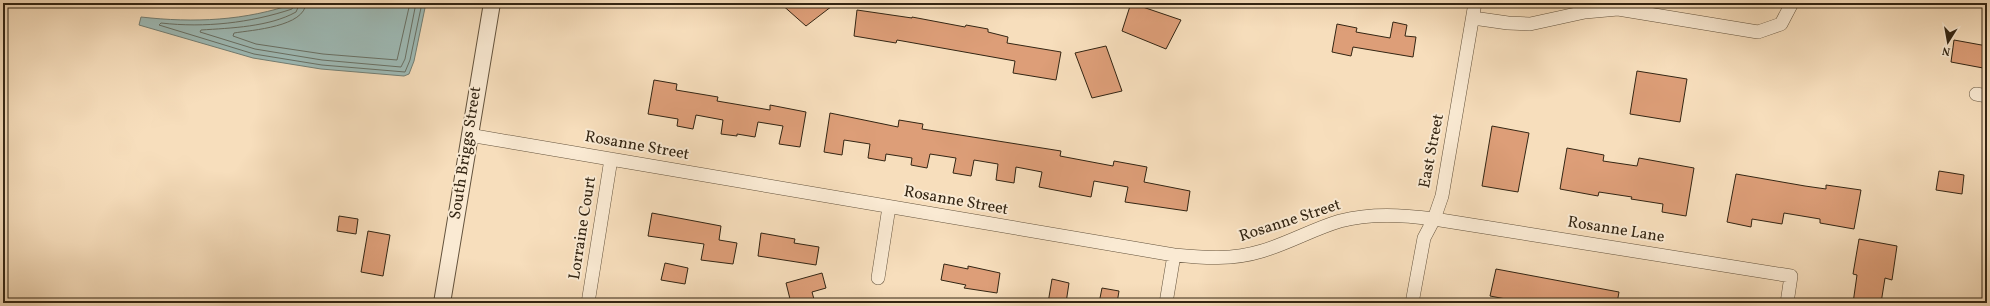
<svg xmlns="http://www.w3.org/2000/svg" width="1990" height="306" viewBox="0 0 1990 306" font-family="Vollkorn,serif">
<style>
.water{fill:#9ebbb7;stroke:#737f75}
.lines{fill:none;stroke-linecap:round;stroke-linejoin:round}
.shore{stroke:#687065;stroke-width:1}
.building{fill:#dd9e78;stroke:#332513}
.minor-casing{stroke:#64533d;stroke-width:14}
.tertiary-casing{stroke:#64533d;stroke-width:18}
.minor{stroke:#faead3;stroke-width:13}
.tertiary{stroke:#faead3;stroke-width:16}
.labels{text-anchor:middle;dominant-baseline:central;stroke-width:4;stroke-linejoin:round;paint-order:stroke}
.street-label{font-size:16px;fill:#332513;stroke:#faead3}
</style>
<rect width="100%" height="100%" fill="#f7debc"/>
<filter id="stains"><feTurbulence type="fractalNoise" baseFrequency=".005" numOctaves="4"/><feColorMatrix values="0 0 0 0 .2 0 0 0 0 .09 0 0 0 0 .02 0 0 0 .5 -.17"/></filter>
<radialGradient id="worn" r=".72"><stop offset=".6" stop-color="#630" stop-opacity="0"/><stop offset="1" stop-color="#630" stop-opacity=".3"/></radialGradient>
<path class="water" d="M296,3H426L414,61L409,74L404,76L321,69L253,58L139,25L141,17C194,23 245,21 296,3Z"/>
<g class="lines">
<path class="shore" d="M295,3L292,9C250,23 205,28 161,23L159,25L254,54L322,65L405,72L410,60L422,3
M300,3L296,12C269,27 231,28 201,30L200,32L255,49L322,60L401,67L405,59L416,3
M306,3C305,27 252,30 234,33L233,36L256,44L323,54L397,60L410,3"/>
</g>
<path class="building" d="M780,3H836L806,26Z
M1131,3L1181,20L1166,49L1122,31Z
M857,10L912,18V17L965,27L966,25L988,29V32L1008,37L1007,43L1061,52L1056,80L1013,73L1015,61L897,40L896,43L854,36Z
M1393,22L1407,25L1405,36L1416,37L1413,57L1353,47L1351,56L1332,52L1337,24L1357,28L1356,32L1390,38Z
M1954,40L1987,46L1983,68L1951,62Z
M1106,46L1122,91L1092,98L1075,53Z
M1637,71L1687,79L1680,122L1630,114Z
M654,80L677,84L676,90L718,97L717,101L770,110V105L806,112L800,147L779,144L783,126L758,122L755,137L737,134V136L721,134L723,120L696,115L693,129L677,126L678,119L648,114Z
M830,113L898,127L899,120L923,124L922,129L1061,151L1060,156L1113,166L1114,161L1147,167L1144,182L1190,191L1187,211L1125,202L1128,187L1094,181L1091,197L1039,187L1042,172L1016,167L1014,183L996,180L998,164L974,160L971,176L953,173L956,158L930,154L927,168L911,165L912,158L886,154L885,161L868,158L870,144L844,140L842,155L824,152Z
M1492,126L1529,133L1518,192L1482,186Z
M1567,148L1604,155L1603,161L1637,166L1639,158L1694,168L1686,216L1662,212L1663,204L1631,199L1632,197L1599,192L1598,196L1560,189Z
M1939,171L1964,175L1962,194L1936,190Z
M1736,174L1805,186L1826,189V185L1861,190L1854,229L1820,223V219L1784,213L1782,224L1752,219L1751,227L1727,222Z
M652,213L721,226L719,240L737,243L733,264L701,260L704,244L648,236Z
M339,216L358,219L356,234L337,231Z
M368,231L390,235L383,276L361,272Z
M761,233L795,239L794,243L819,247L816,265L758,256Z
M1859,239L1897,246L1892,280L1885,278L1881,303H1853L1857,275L1853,274Z
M665,263L688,268L685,284L661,280Z
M944,264L968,269V266L1000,273L997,293L964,288L966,285L941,280Z
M1496,269L1619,292L1617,303H1527L1490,296Z
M822,273L826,288L812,292L815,303H791L786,283Z
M1052,279L1069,283L1066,303H1048Z
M1102,288L1119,291L1117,303H1099Z"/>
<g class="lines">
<g class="minor-casing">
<path id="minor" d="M1473,18L1508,23L1530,24L1585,12L1618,9L1758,32L1781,24L1792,3
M1976,94L1987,96
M469,135L1174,255C1204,258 1233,260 1262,251C1289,243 1313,229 1340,221C1371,213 1403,215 1434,219L1791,276L1787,303
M878,278L889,207
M588,303L611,159
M1166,303L1174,255
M1412,303L1424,238L1434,219L1442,196L1475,3"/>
</g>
<g class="tertiary-casing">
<path id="tertiary" d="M442,303L492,3"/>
</g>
<use href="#minor" class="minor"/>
<use href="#tertiary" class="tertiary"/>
</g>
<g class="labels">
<g class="street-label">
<text transform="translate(637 146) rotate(10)">Rosanne Street</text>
<text transform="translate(1432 151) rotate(-79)">East Street</text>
<text transform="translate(466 153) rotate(-81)">South Briggs Street</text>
<text transform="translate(956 201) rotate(10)">Rosanne Street</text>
<text transform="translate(1290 221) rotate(-18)">Rosanne Street</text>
<text transform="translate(583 228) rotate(-81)">Lorraine Court</text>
<text transform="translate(1616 230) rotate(9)">Rosanne Lane</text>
</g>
</g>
<rect width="1990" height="306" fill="none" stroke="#f7debc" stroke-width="16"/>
<rect x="4" y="4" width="1982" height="298" fill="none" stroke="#332513" stroke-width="2"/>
<rect x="8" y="8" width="1974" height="290" fill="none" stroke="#332513"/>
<g transform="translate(1948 42) rotate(191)" stroke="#faead3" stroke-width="3" paint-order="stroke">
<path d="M0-3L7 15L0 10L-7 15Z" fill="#332513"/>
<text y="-6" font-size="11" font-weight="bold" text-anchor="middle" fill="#332513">N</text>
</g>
<rect width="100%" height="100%" filter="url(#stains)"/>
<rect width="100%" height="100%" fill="url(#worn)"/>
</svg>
